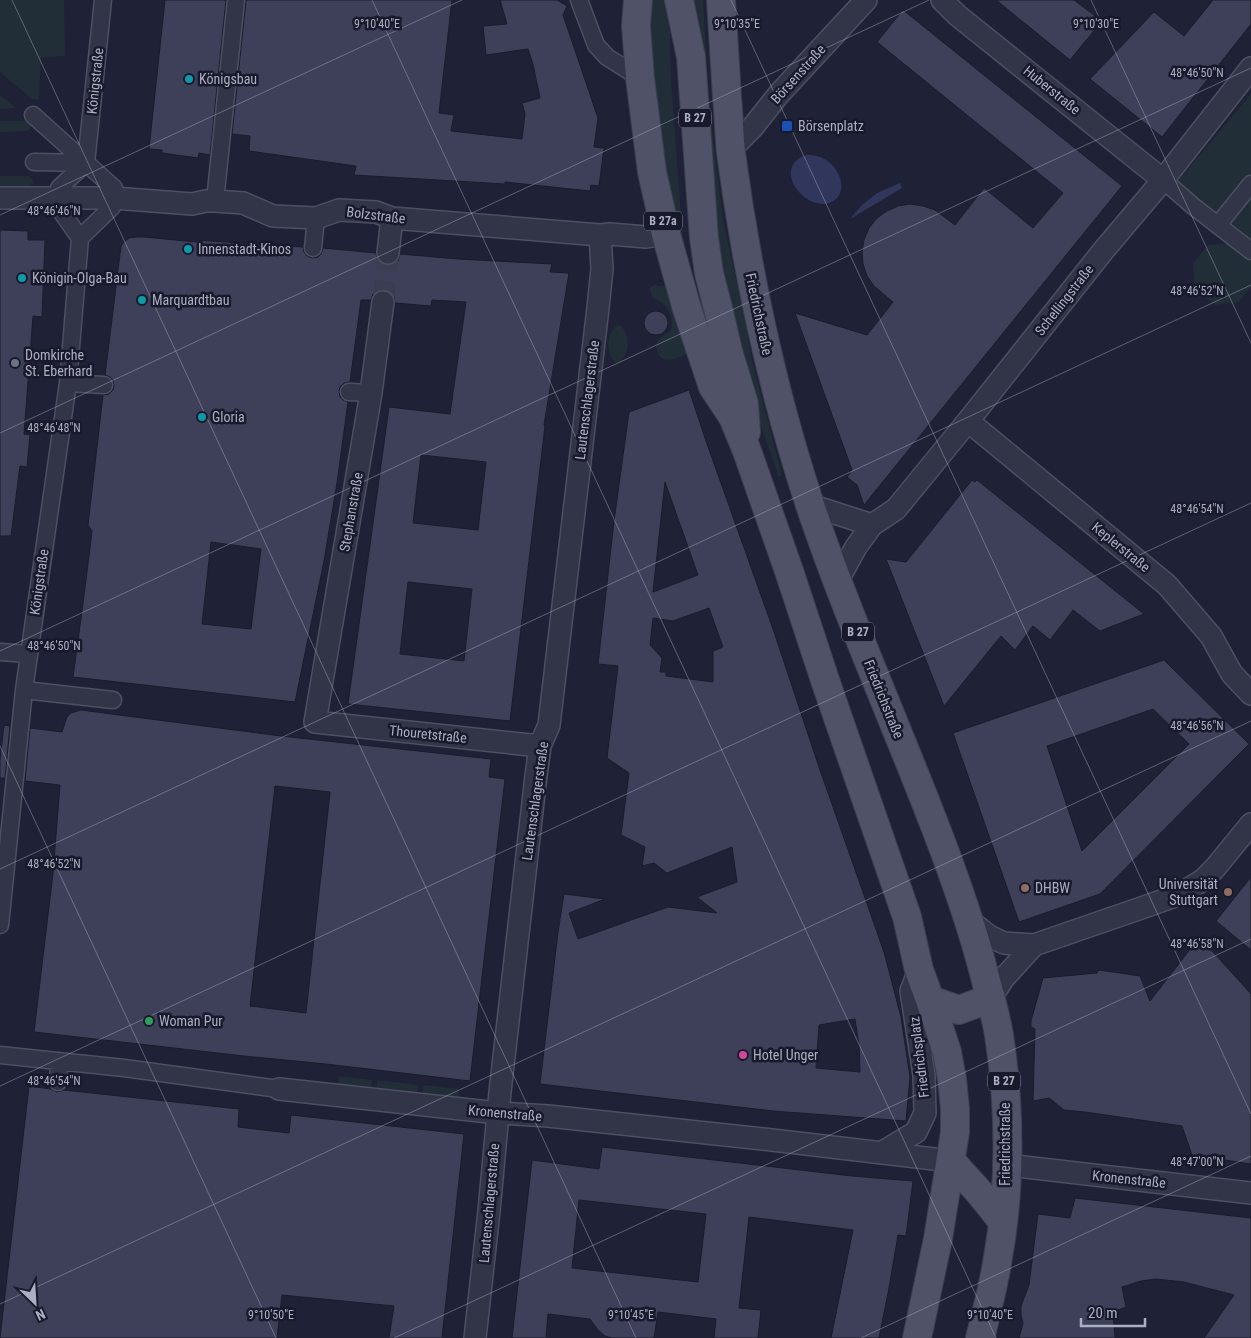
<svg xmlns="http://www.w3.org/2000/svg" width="1251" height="1338" viewBox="0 0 1251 1338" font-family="'Roboto Condensed',sans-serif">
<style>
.green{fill:#212e37}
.water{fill:#30365c}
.building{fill:#3d4058;stroke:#1a1c2d;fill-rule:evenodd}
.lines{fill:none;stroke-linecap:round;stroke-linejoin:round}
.minor-tunnel{stroke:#3b3e52;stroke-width:21;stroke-dasharray:21 11;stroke-linecap:butt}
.pedestrian-casing{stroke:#4d4f62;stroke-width:19}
.minor-casing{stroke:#4d4f62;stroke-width:24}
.primary-casing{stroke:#3c3e50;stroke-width:30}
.pedestrian{stroke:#323547;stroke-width:16}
.minor{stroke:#323547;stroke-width:21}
.primary{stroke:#505367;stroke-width:28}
.ticks{fill:none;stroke:#acaec4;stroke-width:1;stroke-opacity:0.45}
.culture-dot{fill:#0f9aa8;stroke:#181a2b;stroke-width:2}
.transit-dot{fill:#1a4fb4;stroke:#181a2b;stroke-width:2}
.worship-dot{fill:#6b7280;stroke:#181a2b;stroke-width:2}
.education-dot{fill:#8d6e63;stroke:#181a2b;stroke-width:2}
.leisure-dot{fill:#2e9e5b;stroke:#181a2b;stroke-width:2}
.hotel-dot{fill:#d1479c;stroke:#181a2b;stroke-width:2}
.labels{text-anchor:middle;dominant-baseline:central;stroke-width:5;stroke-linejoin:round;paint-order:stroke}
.shield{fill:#181a2b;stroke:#808296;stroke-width:1}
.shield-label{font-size:12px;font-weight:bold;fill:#acaec4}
.street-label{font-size:14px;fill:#acaec4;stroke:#181a2b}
.poi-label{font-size:14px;fill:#acaec4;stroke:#181a2b;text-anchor:start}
.ticks-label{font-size:12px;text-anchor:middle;fill:#acaec4;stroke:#181a2b;stroke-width:5;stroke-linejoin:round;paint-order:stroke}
</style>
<rect width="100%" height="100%" fill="#1f2236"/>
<path class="green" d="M0,0H64L65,56L41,57L39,100L32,99L0,72Z
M652,0H669L671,80L683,243L681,238C674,210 665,181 661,153C653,103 649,51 652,0Z
M691,0H703L708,87L702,84Z
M1251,94V287L1239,302L1215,305L1195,289L1193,264L1208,245L1232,243L1171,190Z
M0,95L16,108L0,109Z
M710,114L723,220L745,321L752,361L782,475L779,477L751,399L714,257L703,116Z
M0,121H28L30,123L31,127L27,131L0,132Z
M0,176H29L32,178L33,183L28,187H0Z
M667,282L690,353C679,357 661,367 657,351C656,347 655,343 658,340C663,334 673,333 672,323C672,317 667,307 662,303C659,300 655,300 652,297L650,290L651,287L655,284L659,286H664Z
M619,325C632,333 630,357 617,363C604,356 606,330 619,325Z
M339,1076L372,1080L371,1090L338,1087Z
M377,1080L418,1085L417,1096L376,1091Z
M423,1085L459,1089L458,1100L422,1096Z"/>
<path class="water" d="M807,155C814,155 820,156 826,160C838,167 848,188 836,199C813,218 776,177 797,160C800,157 804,156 807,155Z
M900,183L902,188L850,219L862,205L877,193Z"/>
<path class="building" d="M165,0H226L210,155L199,153L198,158L162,153V150L149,149Z
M246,0H452L439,113L454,115L451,131L522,139L525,114L522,103L540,98L533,64L528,49L486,55L483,26L507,24L500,0H557L567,6L563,15L598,118L594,147L604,148L599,186L591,185L590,191L505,182V184L354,175L356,166L249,151L250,136L232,134Z
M996,0H1074L1102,21L1070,60Z
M1213,0H1251V24L1162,137L1090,79L1154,12L1184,36Z
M903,10L1122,186L864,505L857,485L847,477L852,470L795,313L867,335L893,302L874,286L867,276L863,264L862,252L864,240L869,228L877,218L887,211L898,206L910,204L923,206L935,210L955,225L984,188L1033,228L1063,193L877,42Z
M0,230L28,231V240H45L42,317L33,316L24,434L30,435L27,467L20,466L11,536H0Z
M136,237H144L196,242V240L303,247L304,252L307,256L312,258L318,257L321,254L323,248L376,253L377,258L380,263L387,265H393L398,261L400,254L458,259L552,264L550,272L569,273L544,425L545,426L510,721L348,704L389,407L450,414L466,302L432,300L431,306L395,303L394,297L391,292L384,290H379L373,294L371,300H361L350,382L344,383L340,387L339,391L340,397L343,400L348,402L337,483L324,561L295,702L73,677L82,611L91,540L92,531L88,525L103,395L109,394L113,390L114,386L113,380L110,377L105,375L121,246L124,242L129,238ZM421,455L486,462L478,530L413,523ZM211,542L261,549L251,629L202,624ZM408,582L472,589L464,661L400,654Z
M644 323a12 12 0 1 1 24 0a12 12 0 1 1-24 0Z
M689,390L706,441L773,629L820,770L884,952L901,1017L910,1077L906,1121L773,1111L540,1084L558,932L564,894L605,899L569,913L578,939L668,907L717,913L697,897L737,882L732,847L667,873L654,863L642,866L645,847L621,835L629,773L607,758L618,666L598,664L614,521L629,412ZM665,482L698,575L653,592ZM709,608L723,647L713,651V682L666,676V672H660L662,658L650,645L653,618L673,621ZM855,1019L859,1045L860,1072L816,1068L819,1025Z
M972,480L975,482L977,480L1144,614L1100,631L1073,610L1050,640L1033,626L1015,650L1001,636L944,706L886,559L906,562Z
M1164,660L1249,744L1100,894L1019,922L953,733ZM1153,709L1189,744L1082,851L1047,746Z
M81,710L281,736L491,759L489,777L505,779L470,1081L326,1064L244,1056L34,1032L53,873L60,785L25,781L30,728L62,732L67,717L71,713ZM275,786L330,792L306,1013L250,1006Z
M4,725L10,726L5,778H0V760Z
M1251,877V950L1216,921Z
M1195,943H1205L1251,994V1164L1192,1155L1182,1126L1085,1112L1064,1110L1049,1098L1033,1101L1035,1029L1031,1027V1021L1043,978L1097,973L1099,970L1140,976L1150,1001Z
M29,1086L51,1089L57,1092L64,1090L239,1109L238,1127L289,1133L291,1115L464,1134L442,1338H389L394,1306L282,1295L277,1338H0Z
M602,1147L852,1176L913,1181L906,1236L898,1235L889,1288L879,1338H831L853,1230L749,1217L739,1308L761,1310L758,1338H714L716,1319L658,1312L654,1338H612L605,1336L598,1330L590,1319L548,1314L546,1338H512L532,1160L599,1169ZM579,1200L706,1214L698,1282L572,1268Z
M1075,1198L1251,1218V1338H1204L1234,1295L1184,1282L1156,1279L1141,1281L1122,1287L1126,1307L1113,1312L1115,1338H1019L1023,1323L1021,1315V1306L1029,1285L1038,1214L1070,1218Z"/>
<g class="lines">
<path class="minor-tunnel" d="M383,302L388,253"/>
<g class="pedestrian-casing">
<path id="pedestrian" d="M579,0L596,45L607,57L640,78
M33,115L114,188
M34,162L86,163
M1163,180L1193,206L1251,251
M59,188L86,163L103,0
M215,201L236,0
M1218,225L1251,184
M80,238L112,207
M313,248L316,218
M68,383L104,385
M349,392L371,393
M0,652L29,654
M24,690L113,700
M0,925L24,690L68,383L80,238L58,207
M0,1055L124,1068L279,1089
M58,1082L59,1061"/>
</g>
<g class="minor-casing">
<path id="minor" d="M942,0L957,15L1163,180
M731,149L752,128L779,94L866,0
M0,198H114L192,204L206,201H215L243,203L273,216L316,218L339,210L376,212L392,218L600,235L610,234L646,237L666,234
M388,253L392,218
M383,302L371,393L315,722L540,746
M968,421L1167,585L1211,636L1232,674L1251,694
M810,505L872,525
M838,580L856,547L872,525L896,509L968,421L1103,251L1163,180L1251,68
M969,920L989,936L1004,943L1034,945L1150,905L1175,896L1188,889L1203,880L1215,868L1251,824
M991,998L1003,979L1034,945
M279,1089L498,1113L548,1116L772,1140L951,1161
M881,1153L916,1132L925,1113L924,1075L911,991L919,970
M1007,1165L1251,1193
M475,1338L489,1211L500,1092L536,776L540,746L549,725L598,308L602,269L600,235"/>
</g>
<g class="primary-casing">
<path id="primary" d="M638,0L636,26L640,78L652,172L666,234L687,309L713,387L733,417L747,451L789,571L827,686L907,917L919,970L930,1000L947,1052L952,1079L955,1109V1132L938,1239L917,1338
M679,0L691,57L704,238L709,273L719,312L728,351L744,404L746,432
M721,0C723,32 725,65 727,97C729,116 729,134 731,153C747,272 772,390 810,505C844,606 887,704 926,803C949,861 971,920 986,981C991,999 996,1017 999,1035C1010,1106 1011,1186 998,1257C994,1284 987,1311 980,1338
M930,1000L959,1010L991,998
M951,1161L979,1192L1003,1222"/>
</g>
<use href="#pedestrian" class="pedestrian"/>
<use href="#minor" class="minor"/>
<use href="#primary" class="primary"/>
</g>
<path class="ticks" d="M12,0L636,1338M372,0L996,1338M731,0L1251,1114M1091,0L1251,343M0,215L462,0M0,433L929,0M0,651L1251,68M0,746L276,1338M0,869L1251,285M0,1086L1251,503M0,1304L1251,721M394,1338L1251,939M861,1338L1251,1156"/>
<g class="culture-dot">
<circle cx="189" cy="79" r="5"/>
<circle cx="188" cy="249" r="5"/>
<circle cx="22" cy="278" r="5"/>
<circle cx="142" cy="300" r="5"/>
<circle cx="202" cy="417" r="5"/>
</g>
<rect class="transit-dot" x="781" y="120" width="12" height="12" rx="2.5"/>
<circle class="worship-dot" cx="15" cy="363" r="5"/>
<g class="education-dot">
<circle cx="1025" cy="888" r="5"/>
<circle cx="1228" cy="892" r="5"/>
</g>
<circle class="leisure-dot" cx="149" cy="1021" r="5"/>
<circle class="hotel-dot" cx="743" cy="1055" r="5"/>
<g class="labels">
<g class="shield">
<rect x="679" y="108.5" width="32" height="19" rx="4"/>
<rect x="644" y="211.5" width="38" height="19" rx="4"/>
<rect x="842" y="622.5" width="32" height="19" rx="4"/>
<rect x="988" y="1071.5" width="32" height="19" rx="4"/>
</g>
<g class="shield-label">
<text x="695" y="118">B 27</text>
<text x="663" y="221">B 27a</text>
<text x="858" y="632">B 27</text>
<text x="1004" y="1081">B 27</text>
</g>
<g class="street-label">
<text transform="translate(798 74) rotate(-48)">Börsenstraße</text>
<text transform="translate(95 81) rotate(-84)">Königstraße</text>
<text transform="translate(1052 90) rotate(39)">Huberstraße</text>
<text transform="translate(376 215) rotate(7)">Bolzstraße</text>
<text transform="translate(1064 300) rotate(-52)">Schellingstraße</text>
<text transform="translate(759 314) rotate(78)">Friedrichstraße</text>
<text transform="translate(587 400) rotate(-83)">Lautenschlagerstraße</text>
<text transform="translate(351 512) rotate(-80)">Stephanstraße</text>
<text transform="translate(1121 547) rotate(39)">Keplerstraße</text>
<text transform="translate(39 582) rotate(-82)">Königstraße</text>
<text transform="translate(884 699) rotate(68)">Friedrichstraße</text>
<text transform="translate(428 734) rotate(6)">Thouretstraße</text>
<text transform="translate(535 801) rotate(-82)">Lautenschlagerstraße</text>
<text transform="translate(919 1057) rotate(-97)">Friedrichsplatz</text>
<text transform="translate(505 1113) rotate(5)">Kronenstraße</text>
<text transform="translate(1005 1144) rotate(-90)">Friedrichstraße</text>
<text transform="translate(1129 1179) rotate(6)">Kronenstraße</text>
<text transform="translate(489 1203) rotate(-85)">Lautenschlagerstraße</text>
</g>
<g class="poi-label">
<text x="199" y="79">Königsbau</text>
<text x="798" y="126">Börsenplatz</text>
<text x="198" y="249">Innenstadt-Kinos</text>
<text x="32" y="278">Königin-Olga-Bau</text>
<text x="152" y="300">Marquardtbau</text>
<text x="25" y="355">Domkirche<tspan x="25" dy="16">St. Eberhard</tspan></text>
<text x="212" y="417">Gloria</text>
<text x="1218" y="884" text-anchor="end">Universität<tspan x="1218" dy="16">Stuttgart</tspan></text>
<text x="1035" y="888">DHBW</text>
<text x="159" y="1021">Woman Pur</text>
<text x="753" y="1055">Hotel Unger</text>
</g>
</g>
<g class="ticks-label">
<text x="377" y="28">9°10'40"E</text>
<text x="737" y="28">9°10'35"E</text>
<text x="1096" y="28">9°10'30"E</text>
<text x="1197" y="77">48°46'50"N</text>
<text x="54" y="215">48°46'46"N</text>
<text x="1197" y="295">48°46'52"N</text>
<text x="54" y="432">48°46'48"N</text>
<text x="1197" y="513">48°46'54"N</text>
<text x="54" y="650">48°46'50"N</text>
<text x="1197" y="730">48°46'56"N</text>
<text x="54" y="868">48°46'52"N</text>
<text x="1197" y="948">48°46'58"N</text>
<text x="54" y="1085">48°46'54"N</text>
<text x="1197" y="1166">48°47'00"N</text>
<text x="271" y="1319">9°10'50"E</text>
<text x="631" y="1319">9°10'45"E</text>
<text x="990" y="1319">9°10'40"E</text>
</g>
<g transform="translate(35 1303) rotate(155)" stroke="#181a2b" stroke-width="4" paint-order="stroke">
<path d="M0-4L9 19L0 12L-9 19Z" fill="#acaec4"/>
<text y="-8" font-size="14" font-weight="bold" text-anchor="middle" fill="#acaec4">N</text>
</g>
<path d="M1081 1318v8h64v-8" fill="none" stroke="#acaec4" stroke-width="2.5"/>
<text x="1088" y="1318" font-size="15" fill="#acaec4" stroke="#181a2b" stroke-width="4" paint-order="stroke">20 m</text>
</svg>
